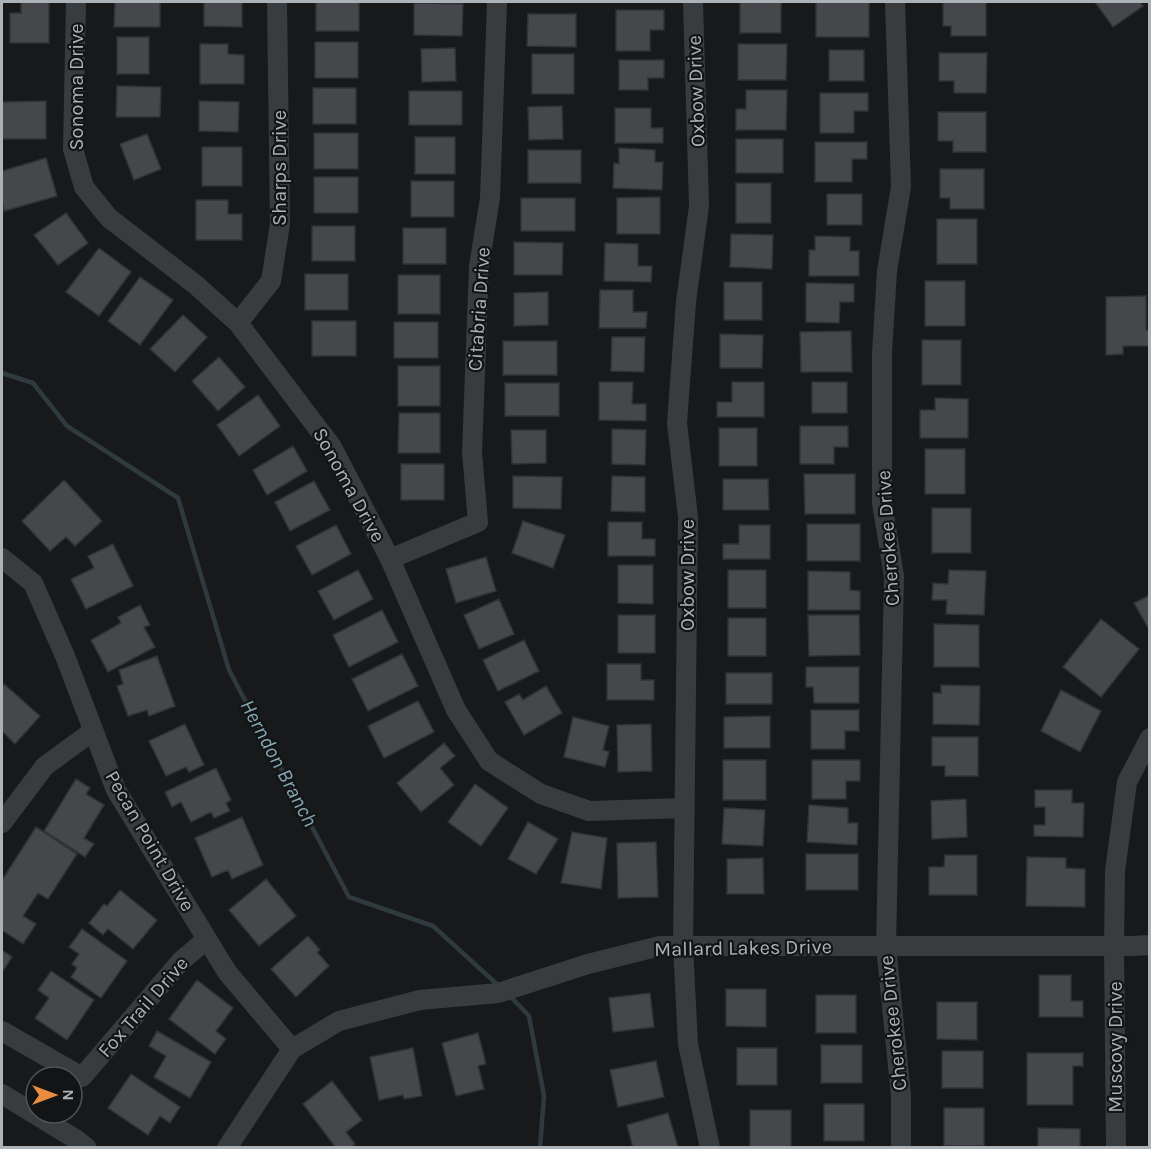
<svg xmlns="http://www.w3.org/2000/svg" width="1151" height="1149" viewBox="0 0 1151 1149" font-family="Karla,sans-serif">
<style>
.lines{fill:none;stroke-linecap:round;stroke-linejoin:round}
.stream{stroke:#2f3a3e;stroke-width:4.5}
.building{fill:#45474a;stroke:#323336;stroke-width:1.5}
.minor{stroke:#393c3f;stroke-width:20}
.labels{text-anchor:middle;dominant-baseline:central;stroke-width:4.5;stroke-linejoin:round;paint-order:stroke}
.street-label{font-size:20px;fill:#abb3b9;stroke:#131415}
.water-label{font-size:21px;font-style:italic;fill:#84a7b2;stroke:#131415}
</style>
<rect width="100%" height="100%" fill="#18191a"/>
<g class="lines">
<path class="stream" d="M2,373L33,383L67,426L178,498L229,670L349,897L433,926L499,986
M510,996L529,1016L544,1096L540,1148"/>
</g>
<path class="building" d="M21,2H49V43H10V13H21Z
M115,2H160V27H114Z
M204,2H242V27L204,26Z
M316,2H359V31H316Z
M740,2H781V33H740Z
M816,2H869V37H816Z
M943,2H986V36H951V26H943Z
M1095,2H1140L1143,6L1113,27Z
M414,3L463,4L462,36L414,35Z
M616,10H664V30H650V51H616Z
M528,14H576V47L527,46Z
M117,37H149V74H117Z
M315,42H358V78H315Z
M200,44H228V54L244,55V84H200Z
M738,44H787L786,80H738Z
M455,48L456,81L422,82L421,49Z
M829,50H864V81H829Z
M939,53H987L986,93H954V81H939Z
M532,54H574V94H532Z
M619,60H664V78H648V90H619Z
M117,86L161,87L160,117H116Z
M313,88H356V124H313Z
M746,90H787L786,130H736V109H746Z
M409,91H462V125H409Z
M820,93H868V111H854V133H820Z
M46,101V139H2V102Z
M199,101L239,102L238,132L199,131Z
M562,106L563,139L529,140L528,107Z
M615,108H651V128H663V143H615Z
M938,112H986V152H953V141H938Z
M314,133H358V169H314Z
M147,134L161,169L134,180L120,144Z
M415,137H455V174H415Z
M736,139H783V173H736Z
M815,142H867V159H852V182H815Z
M202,147H242V186H202Z
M619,148L655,150V162H663L662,190L613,188L614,163L619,164Z
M528,150H581V183H528Z
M46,158L57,196L4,211L2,201V171Z
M940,169H984V209H950V198H940Z
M314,177H358V213H314Z
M411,181H454V217H411Z
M736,183H771V223H736Z
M827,194H862V225H827Z
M660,197V234H617V198Z
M521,198H575V231H521Z
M196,200H228V214H242V240H196Z
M66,213L88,243L58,265L34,235Z
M937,219H977V264H937Z
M312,226H355V261H312Z
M403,228H446V264H403Z
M731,234L773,235L772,269L730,267Z
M815,236L850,237V251H859V276H809V250H815Z
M514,242L563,243L562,275H514Z
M605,243L638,244V266H652L651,282L604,281Z
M99,248L131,272L99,316L66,292Z
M305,274H348V310H305Z
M398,275H440V314H398Z
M140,277L173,300L140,345L108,321Z
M925,281H965V326H925Z
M724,282H762V320H724Z
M806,283L854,284V302H840L839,323L806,322Z
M600,290H633V312H647L646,328H599Z
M548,292V325L514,326V293Z
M1146,296V330H1150V346H1123V354L1106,355V297Z
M183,315L207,337L175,372L150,349Z
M312,321H356V356H312Z
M394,322H438V358H394Z
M851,331L852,372H801L800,332Z
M720,334L763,335L762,368H720Z
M612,337H645L644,372L611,371Z
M922,340H961V385H922Z
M503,341H557V375H503Z
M219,357L245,387L218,411L192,381Z
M398,366H440V406H398Z
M599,382H633L632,404H646V421L599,420Z
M732,382H764V417H717V402H732Z
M812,382H847V413H812Z
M505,383H559V416H505Z
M258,395L280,426L239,456L217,425Z
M935,398L968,399V438H920V410H935Z
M399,413H440V453H398Z
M800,426H848V447H834V464H800Z
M719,428H757V466H719Z
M612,429L646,430L645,465L612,464Z
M511,430H546V463L512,464Z
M293,446L307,471L267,495L253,470Z
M925,449H965V494H925Z
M401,464H444V500H401Z
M804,474H855V514H805Z
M513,476L562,477L561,509L513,508Z
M612,476L645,477V512L611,511Z
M723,479H768L769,510H723Z
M64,480L102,521L75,546L66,537L50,551L22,521Z
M314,481L330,510L290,531L275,502Z
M932,508H971V553H932Z
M523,521L565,535L553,568L512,553Z
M608,522H642V539H655V556H608Z
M807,524H860V561H807Z
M336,525L351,554L312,575L296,546Z
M739,525H770V559H723V544H739Z
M113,544L133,586L86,609L71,579L94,568L88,556Z
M486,557L496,591L456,603L446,569Z
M618,565H653V604L618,603Z
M358,570L373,599L334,620L318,591Z
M728,570H766V608H728Z
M949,570L986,571L984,615L946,614L947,600H932L933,583L948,584Z
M808,571L850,572V590L860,591V610H808Z
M1150,595V631L1134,603Z
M499,599L514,634L479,649L464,615Z
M140,605L150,625L144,627L155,647L108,672L91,640L121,623L118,617Z
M382,610L398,642L349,667L333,635Z
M618,615H655V653H618Z
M808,615H859L860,655L809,656Z
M728,618H766V656H728Z
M1101,619L1139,649L1101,697L1063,667Z
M934,624L979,625V667H934Z
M524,640L539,671L498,691L483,660Z
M402,654L418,686L368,711L352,679Z
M157,656L175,706L149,716L147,710L128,716L117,686L123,684L119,670Z
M607,664H641V680H654V700H607Z
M806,667H859V703H814L813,687H806Z
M726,673H772V704H726Z
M4,684L40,716L15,744L2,731V687Z
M941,685L980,686L979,725L933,724V693H941Z
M546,686L562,713L524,735L505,702L519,694L523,700Z
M1061,690L1101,711L1080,752L1041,731Z
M418,701L434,732L384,758L368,726Z
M811,710H859V731H845V749H811Z
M770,716V748H724V717Z
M573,717L609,726L603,750L609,752L605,767L564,757Z
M185,724L204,765L189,772L186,767L166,776L149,741Z
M651,724L652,771L618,772L617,725Z
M932,737H978V776H945V766H932Z
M444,743L455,756L440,768L454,785L421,812L397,783Z
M723,760H766V800H723Z
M812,760H860V781H846V799H812Z
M216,768L231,800L226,803L230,811L214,818L211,812L191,822L181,802L172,807L165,792Z
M76,779L90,788L86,794L104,805L84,838L94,844L85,857L44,831Z
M475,784L508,808L481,846L448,822Z
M1035,790H1072V803H1084L1083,837L1034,836V825H1045V807H1035Z
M966,799L967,837L932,839L931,801Z
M809,805L848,808V823H858L857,845L807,842Z
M724,808L765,810L763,846L722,844Z
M242,817L263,865L232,879L228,870L212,877L195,838Z
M528,822L558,839L536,874L508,859Z
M36,827L77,854L48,899L38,893L23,916L36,924L23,944L2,930V880Z
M572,832L607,838L601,889L561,883Z
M656,842L658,897L618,898L617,843Z
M806,854H858V890H806Z
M945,855H977V895H929V867H944Z
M1027,857L1066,858V868L1085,869V907L1026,906Z
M763,858L764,894H727V859Z
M266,879L296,916L259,946L229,910Z
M120,890L157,920L133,949L108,929L103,935L89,923L104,904L107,906Z
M82,929L127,961L101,998L71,977L77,968L72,964L79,954L69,947Z
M308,936L320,950L317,952L329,966L296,997L271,969Z
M2,950L12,957L3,971L2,970Z
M51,971L94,1000L67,1040L35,1018L49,998L38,990Z
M1039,975H1071V1001H1083V1017H1039Z
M197,980L233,1008L216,1031L226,1039L215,1054L169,1019Z
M726,989H766V1027L726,1026Z
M650,993L654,1027L613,1032L609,998Z
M816,995H856V1033H816Z
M937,1002H977V1040L937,1039Z
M157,1031L211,1062L190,1098L154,1077L166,1056L149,1046Z
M478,1033L486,1064L478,1066L484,1089L456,1096L442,1043Z
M821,1045H862V1083H821Z
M413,1048L422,1096L404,1099L403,1095L379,1100L370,1057Z
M737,1048H777V1085H737Z
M942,1051H983V1088H942Z
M1027,1053H1083V1066H1073V1105H1027Z
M656,1061L664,1097L618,1107L610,1070Z
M131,1074L180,1107L170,1123L160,1116L148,1135L108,1108Z
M332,1081L362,1120L346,1132L355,1144L350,1148H336L303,1104Z
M824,1104H864V1141H824Z
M944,1108H984V1146H944Z
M750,1110H791V1148H750Z
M668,1113L678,1147L633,1148L627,1125Z
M1038,1128L1080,1129V1148H1038Z"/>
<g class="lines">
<path class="minor" d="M76,2L73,149L84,187L109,218L196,285L238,323L332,447L390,559L456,710L489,761L541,794L589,811L685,808
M693,2L699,206L686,302L677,423L688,517L683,946L688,1044L710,1148
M895,2L901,187L887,271L882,353V503L894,576L886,946L901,1096V1148
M238,323L271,281L280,224L277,2
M2,558L33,583L65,656L116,790L227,972L292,1049
M390,559L478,522L472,452L479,266L490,198L497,2
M2,823L45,766L93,731
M2,1031L82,1077L181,961L207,939
M2,1094L77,1140L87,1148
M227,1148L292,1049L339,1021L420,1000L498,993L588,964L660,946H1132L1150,945
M1116,1148L1114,946L1115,871L1127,782L1150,738"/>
</g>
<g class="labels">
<g class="street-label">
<text transform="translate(76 87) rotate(-90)">Sonoma Drive</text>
<text transform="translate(696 91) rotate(-92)">Oxbow Drive</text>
<text transform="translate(279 168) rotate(-90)">Sharps Drive</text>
<text transform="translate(479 309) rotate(-86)">Citabria Drive</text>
<text transform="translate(349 485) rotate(61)">Sonoma Drive</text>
<text transform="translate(888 538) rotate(-94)">Cherokee Drive</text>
<text transform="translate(687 575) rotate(-90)">Oxbow Drive</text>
<text transform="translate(150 841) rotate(60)">Pecan Point Drive</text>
<text transform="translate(743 948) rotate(-1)">Mallard Lakes Drive</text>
<text transform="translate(143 1007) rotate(-49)">Fox Trail Drive</text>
<text transform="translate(893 1023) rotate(-96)">Cherokee Drive</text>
<text transform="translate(1115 1047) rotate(-90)">Muscovy Drive</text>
</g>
<g class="water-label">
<text transform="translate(279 763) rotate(62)">Herndon Branch</text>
</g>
</g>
<rect width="1151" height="1149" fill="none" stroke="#abb3b9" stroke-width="6"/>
<g transform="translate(54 1095) rotate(90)"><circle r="28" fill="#131415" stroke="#505457" stroke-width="1.5"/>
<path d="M0-4.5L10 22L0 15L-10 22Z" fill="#e98c41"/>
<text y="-9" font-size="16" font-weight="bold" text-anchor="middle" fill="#abb3b9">N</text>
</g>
</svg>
